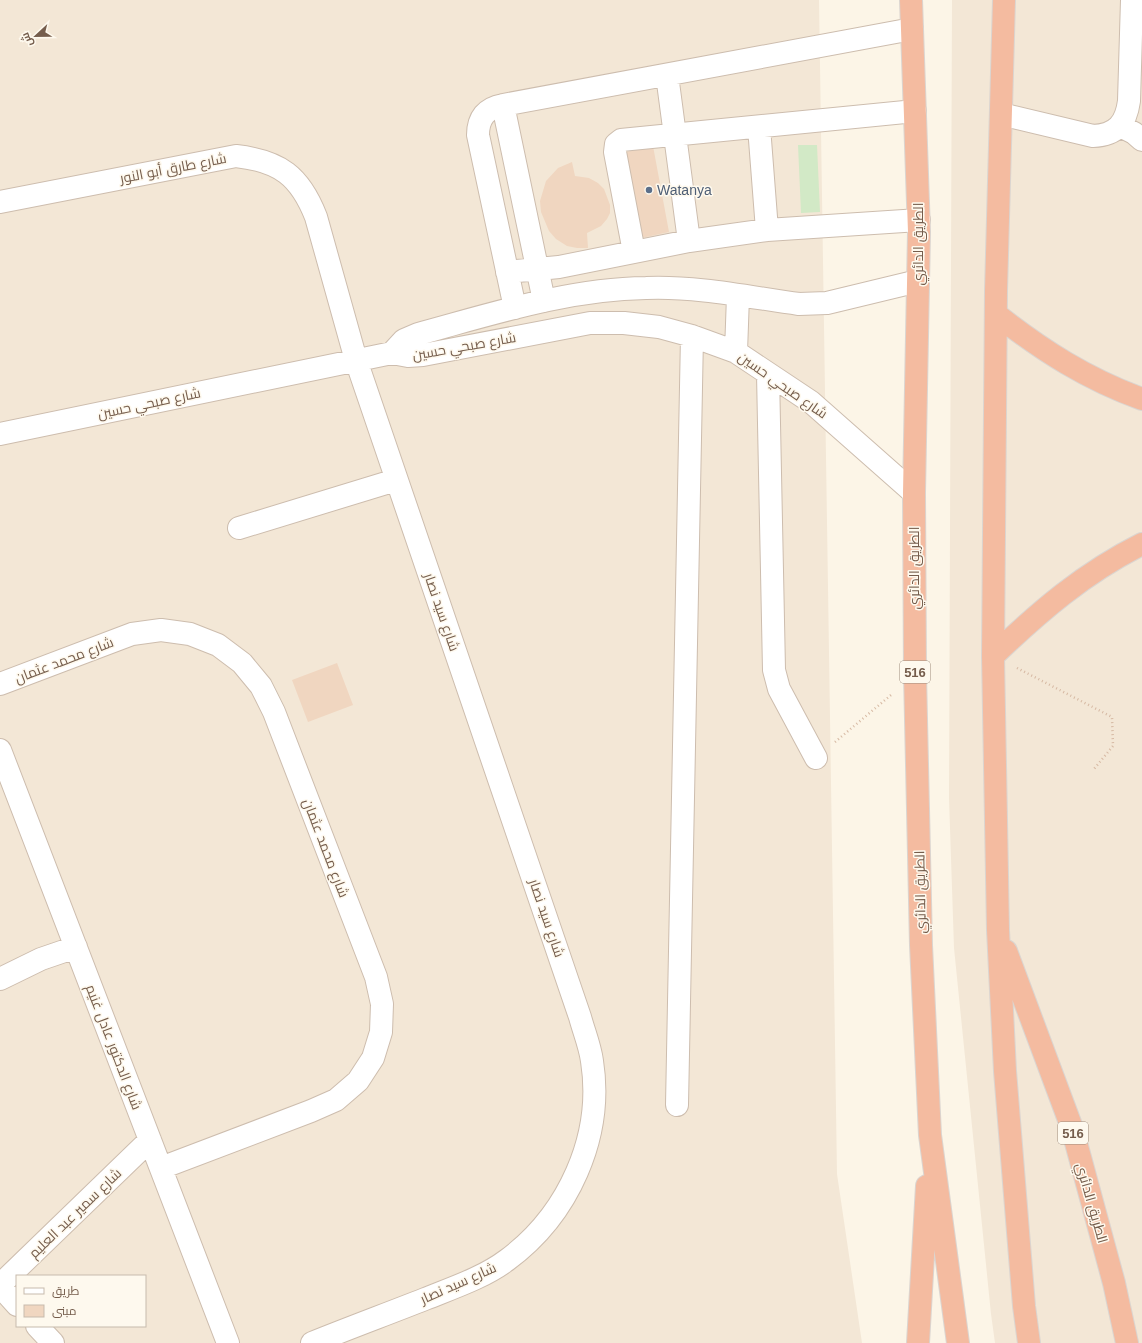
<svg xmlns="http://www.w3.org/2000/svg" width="1142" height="1343" viewBox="0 0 1142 1343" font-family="Helvetica,Cairo,sans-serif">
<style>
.residential{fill:#f3e7d6;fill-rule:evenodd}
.green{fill:#d2e9c6}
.building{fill:#f0d6c0}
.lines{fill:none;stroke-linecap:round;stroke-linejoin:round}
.minor-casing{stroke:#cdbdae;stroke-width:24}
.highway-casing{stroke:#dbd5d0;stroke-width:24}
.path{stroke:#d6b9a3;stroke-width:2.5;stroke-dasharray:1 3;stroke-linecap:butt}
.minor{stroke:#fff;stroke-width:22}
.highway{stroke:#f4bba0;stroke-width:22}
.service-dot{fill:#5c6f8a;stroke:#fef9ee;stroke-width:1.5}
.labels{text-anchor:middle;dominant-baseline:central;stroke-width:3;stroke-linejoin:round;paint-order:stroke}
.shield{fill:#fef9ee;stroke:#9e8c7d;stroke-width:1}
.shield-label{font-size:13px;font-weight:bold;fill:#755d4c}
.street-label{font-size:14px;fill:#755d4c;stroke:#fef9ee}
.service-label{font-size:14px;fill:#4e5e75;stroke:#fef9ee;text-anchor:start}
</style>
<rect width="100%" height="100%" fill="#fcf5e7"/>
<path class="residential" d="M0,0H819L837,1174L862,1343H0ZM17,1276H145V1326H17Z
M952,0H1142V1343H995L991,1314L954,948L949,798Z"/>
<path class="green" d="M798,145H817L820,212L801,213Z"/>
<path class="building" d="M653,146L669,232L637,239L621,153Z
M572,162L575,176L589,178L598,183L604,189L610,205V213L607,219L601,226L587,233L588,248H577L567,246L556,239L549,231L541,212L540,201L546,181L558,168Z
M337,663L353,705L308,722L292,680Z"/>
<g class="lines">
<g class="minor-casing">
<path id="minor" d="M667,75L689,241
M503,105L544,301
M1001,114L1093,136C1117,135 1126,123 1129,101L1132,0
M1120,126L1134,133L1142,140
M759,127L767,230
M0,202L236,156C280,161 300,176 316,217L356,360L580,1017C584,1032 590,1046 592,1061C604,1137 568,1215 507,1260C483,1278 452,1288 425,1299C387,1314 349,1328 312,1343
M634,252L615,152L616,144L621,140L915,111
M507,272L559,267L689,241L767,230L919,220
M515,308L478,135C478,118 486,108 503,105L912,29
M736,352L738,296
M392,353L404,340L418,334C492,314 568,289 646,288C697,286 748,297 799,304L827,303L918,281
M768,374L774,670L779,689L816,758
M0,434L392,353L408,356L423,355L590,323H624L659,327L692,336L736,352L811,402L914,493
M239,528L396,480
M0,684L132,634L161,630L190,634L218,645L242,663L261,686L274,712L376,977L382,1004L381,1032L373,1058L358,1081L336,1100L311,1111L161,1168
M0,750L228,1343
M0,979L41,959L76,947
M677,1105L692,336
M0,1285L150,1140
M0,1286L17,1305
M37,1326L53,1343"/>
</g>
<g class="highway-casing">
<path id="highway" d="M911,0L919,232L914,493L915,674L921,945L930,1135L958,1343
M1004,0L996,291L993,656L998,930L1005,1071L1024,1306L1029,1343
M997,315C1043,351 1087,379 1142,399
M993,656C1040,611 1084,573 1142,544
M1006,951L1072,1128L1114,1283L1127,1343
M918,1343L927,1186"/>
</g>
<path class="path" d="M1017,668L1112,717L1113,746L1094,769
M835,742L891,695"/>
<use href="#minor" class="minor"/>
<use href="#highway" class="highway"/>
</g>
<circle class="service-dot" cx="649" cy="190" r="4"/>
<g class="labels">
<g class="shield">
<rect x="900" y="661" width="30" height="22" rx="3"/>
<rect x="1058" y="1122" width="30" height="22" rx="3"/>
</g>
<g class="shield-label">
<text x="915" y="672">516</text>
<text x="1073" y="1133">516</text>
</g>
<g class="street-label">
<text transform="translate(173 168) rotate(-11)">شارع طارق أبو النور</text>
<text transform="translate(918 244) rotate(-90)">الطريق الدائري</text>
<text transform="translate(464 346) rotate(-10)">شارع صبحي حسين</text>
<text transform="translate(783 385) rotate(35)">شارع صبحي حسين</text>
<text transform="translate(149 403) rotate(-12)">شارع صبحي حسين</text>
<text transform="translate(914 568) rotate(-90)">الطريق الدائري</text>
<text transform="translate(442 612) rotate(71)">شارع سيد نصار</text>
<text transform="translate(64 660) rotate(-21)">شارع محمد عثمان</text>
<text transform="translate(326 848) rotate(69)">شارع محمد عثمان</text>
<text transform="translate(920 892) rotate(-91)">الطريق الدائري</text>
<text transform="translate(547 918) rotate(71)">شارع سيد نصار</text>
<text transform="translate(114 1047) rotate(69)">شارع الدكتور عادل غنيم</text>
<text transform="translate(1092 1203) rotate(74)">الطريق الدائري</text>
<text transform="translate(75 1213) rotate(-44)">شارع سمير عبد العليم</text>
<text transform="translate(458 1283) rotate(-24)">شارع سيد نصار</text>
</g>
<g class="service-label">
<text x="657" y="190">Watanya</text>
</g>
</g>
<rect x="16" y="1275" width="130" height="52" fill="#fef9ee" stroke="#c7bbad"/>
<rect x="24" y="1288" width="20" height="6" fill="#ffffff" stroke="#c7bbad"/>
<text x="52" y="1295" font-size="12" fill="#755d4c">طريق</text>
<rect x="24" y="1305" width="20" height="12" fill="#f0d6c0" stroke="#c7bbad"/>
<text x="52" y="1315" font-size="12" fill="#755d4c">مبنى</text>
<g transform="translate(36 36) rotate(248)" stroke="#fef9ee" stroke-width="3" paint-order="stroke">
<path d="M0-3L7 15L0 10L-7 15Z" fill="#755d4c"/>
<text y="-6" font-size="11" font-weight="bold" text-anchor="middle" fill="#755d4c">ش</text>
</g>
</svg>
